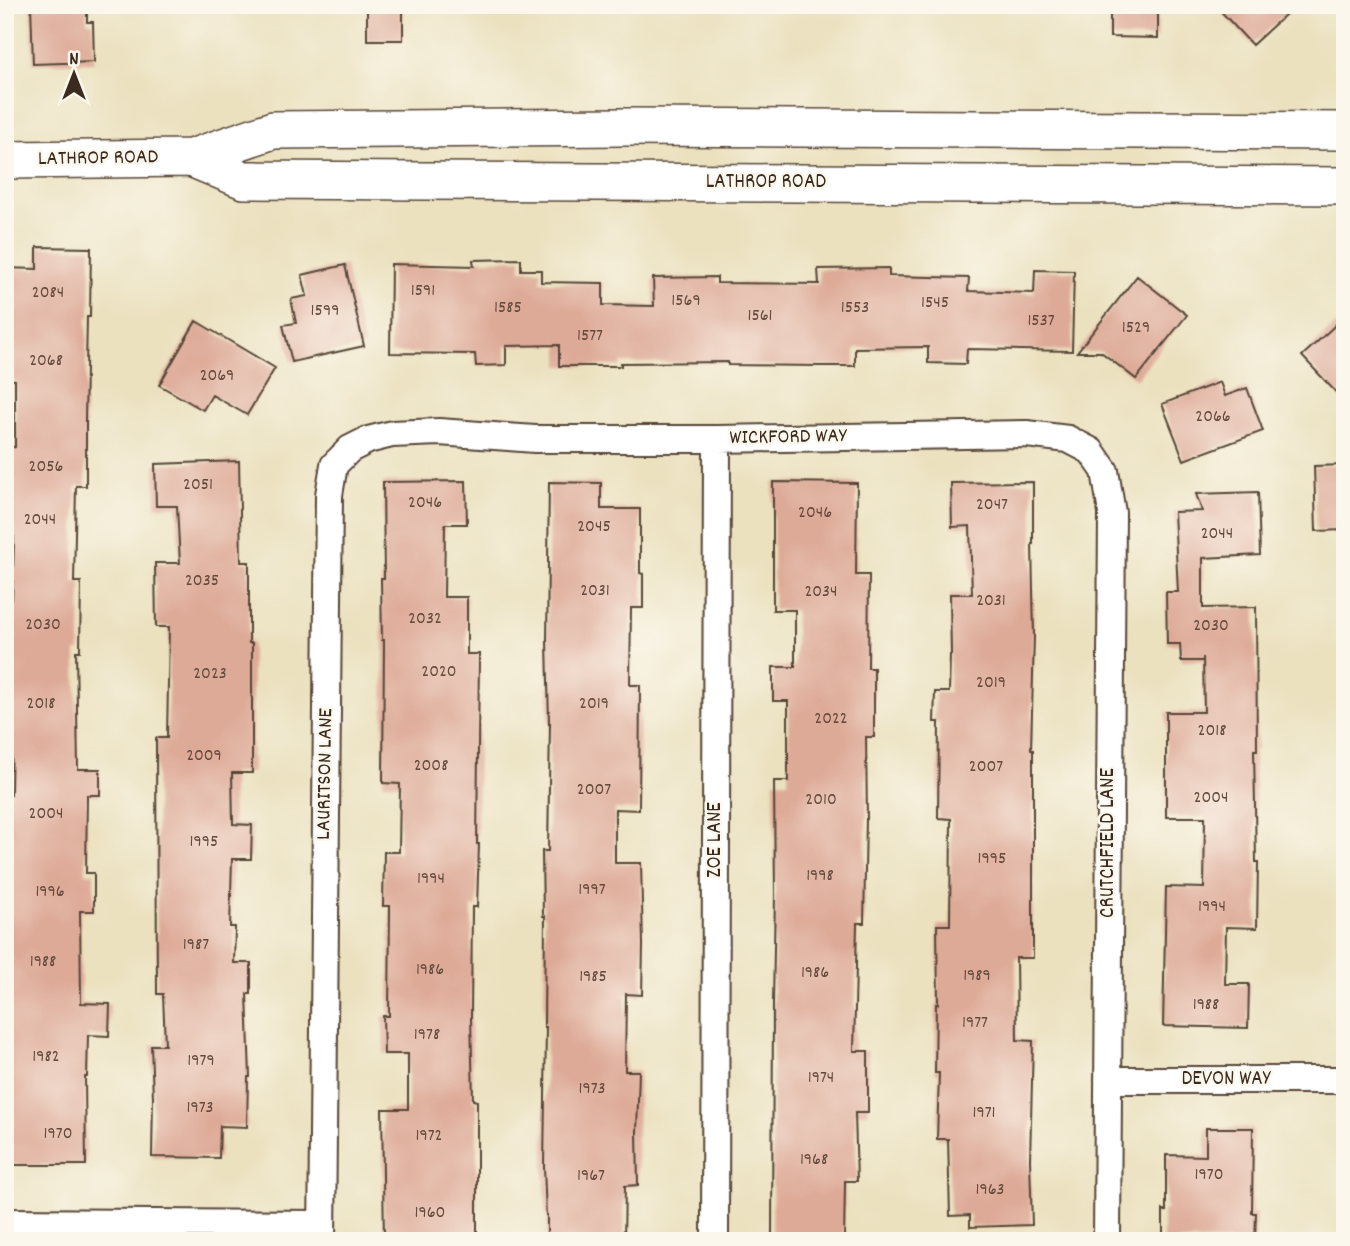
<svg xmlns="http://www.w3.org/2000/svg" width="1350" height="1246" viewBox="0 0 1350 1246" font-family="Dekko,sans-serif">
<style>
.building{fill:#deaa98}
.lines{fill:none;stroke-linecap:round;stroke-linejoin:round}
.minor-casing{stroke:#554536;stroke-width:30}
.secondary-casing{stroke:#554536;stroke-width:40}
.minor{stroke:#fff;stroke-width:26}
.secondary{stroke:#fff;stroke-width:37}
.labels{text-anchor:middle;dominant-baseline:central;stroke-width:5;stroke-linejoin:round;paint-order:stroke}
.number-label{font-size:18px;fill:#644a3c}
.street-label{font-size:21px;fill:#3b2a1e;stroke:#fbf7ec}
</style>
<rect width="100%" height="100%" fill="#fbf7ec"/>
<filter id="ink" filterUnits="userSpaceOnUse"><feTurbulence type="fractalNoise" baseFrequency=".0143" numOctaves="2"/><feDisplacementMap in="SourceGraphic" scale="14" xChannelSelector="R" yChannelSelector="G"/><feConvolveMatrix kernelMatrix="1 2 1 2 8 2 1 2 1" color-interpolation-filters="sRGB"/></filter>
<filter id="wash" filterUnits="userSpaceOnUse"><feTurbulence type="fractalNoise" baseFrequency=".00686" numOctaves="4" result="noise"/><feDisplacementMap in="SourceGraphic" scale="28" xChannelSelector="R" yChannelSelector="G"/><feGaussianBlur stdDeviation="1.57" result="paint"/><feColorMatrix in="noise" values="0 0 0 0 0 0 0 0 0 0 0 0 0 0 0 0 0 1.4 0 .05"/><feComposite in="paint" operator="in"/></filter>
<g filter="url(#wash)">
<rect width="100%" height="100%" fill="#ebe1bf"/>
<g id="blocks">
<path class="building" d="M31,5H87V22H93L94,62L33,64Z
M367,5H403V40H367Z
M1110,5H1158V38L1110,37Z
M1215,5H1296L1252,45Z
M37,247L91,248L90,317H87L85,421H86V486H76L74,582H81L80,651H76L78,769H100V795H87L86,873H94V911H80L81,1003L110,1004L109,1036L88,1035L87,1077H85L86,1165H5V794L11,795L12,726H5V600H12L14,537H5V448L15,447V380L5,379V268L37,269Z
M521,259V270H541V282L603,283V305L654,306L653,278L717,277V283L819,284L818,269L889,268V276L969,278L968,291L1034,293L1035,270L1074,271L1072,351L967,349L966,364L928,363V347L855,348V366H820L728,365V362L621,363V366H559V345L506,346V365L476,366L475,354L390,353L391,264L474,266L473,260Z
M345,265L364,346L292,362L283,325L296,323L291,299L307,296L302,275Z
M1137,276L1187,315L1136,379L1101,352H1077Z
M1345,316V402L1302,356Z
M196,321L275,368L247,415L212,395L203,410L159,385Z
M1220,382L1225,396L1247,388L1263,431L1184,460L1162,404Z
M239,461L241,562H249V643H252V773H232L233,824L252,825L251,859H232L230,927H235L234,963H251V994H247L250,1077H248L247,1127L220,1126L219,1158L152,1157L153,1098L151,1045H165L163,994H157L156,738H167L169,627H156L155,563H180L177,506H156L155,464Z
M1345,465V530L1316,531L1314,466Z
M466,481L467,524H445L444,597H467V654H479L477,844H479L477,907H472L471,1018L473,1100L477,1101V1241H384L382,1109H408V1054H384L383,1016H389L390,906H383L384,852H399L400,784L383,783L384,640H382L381,578H384L383,482Z
M549,482L601,483V509H640V573L643,574V608H631L630,685H640L639,810L615,809V863H641L643,944L642,995L626,994L625,1071H639L637,1132L638,1185L625,1186L624,1241H547V1215H546L544,1167L546,1027H544L545,916H543L542,851H548L550,723H549L547,641Z
M773,482L857,483L856,575H869L868,668H874V737H866L867,819H866L864,923H857L854,1051H868V1113H855L857,1181H845L844,1241H772L773,1002L775,895L774,781H788V701H773V667H795V610H773Z
M1033,482V544H1032L1034,636L1031,750H1033V958H1016L1017,1040L1033,1041L1030,1160L1032,1225L970,1227V1215L950,1216L948,1139H937L939,1073H935L936,1004H938L937,925H950L951,819L938,818L939,722H934L935,692H949L950,655H951L950,594H972L970,526L952,527L951,483Z
M1258,492L1260,555L1203,558V608L1256,607L1257,750H1254L1256,862H1258L1257,928L1226,927L1225,984H1249L1248,1028L1163,1026L1166,887L1204,888L1205,817H1166V712H1204L1203,657V661H1181L1180,644H1167L1166,592H1178L1174,512L1202,511L1196,494Z
M1206,1128H1253L1252,1213H1256L1255,1241H1163V1210L1166,1211V1155L1206,1156Z"/>
</g>
</g>
<g filter="url(#ink)">
<use href="#blocks" fill-opacity="0" stroke="#554536" stroke-width="2"/>
<g class="lines">
<g class="minor-casing">
<path id="minor" d="M1108,1080H1345
M5,1222L321,1224
M322,1241L329,495L334,465L350,449L368,440L392,434L439,432L535,439H717L1027,434L1068,439L1091,451L1105,471L1112,513L1107,1241
M715,1241L717,439"/>
</g>
<g class="secondary-casing">
<path id="secondary" d="M191,158L244,180L1345,186
M5,160L191,158L273,130L624,127L1345,131"/>
</g>
<use href="#minor" class="minor"/>
<use href="#secondary" class="secondary"/>
</g>
</g>
<g class="labels">
<g class="number-label">
<text x="423" y="291">1591</text>
<text x="48" y="293">2084</text>
<text x="686" y="301">1569</text>
<text x="935" y="303">1545</text>
<text x="508" y="308">1585</text>
<text x="855" y="308">1553</text>
<text x="325" y="311">1599</text>
<text x="760" y="316">1561</text>
<text x="1041" y="321">1537</text>
<text x="1136" y="328">1529</text>
<text x="590" y="336">1577</text>
<text x="46" y="361">2068</text>
<text x="217" y="376">2069</text>
<text x="1213" y="417">2066</text>
<text x="46" y="467">2056</text>
<text x="198" y="485">2051</text>
<text x="425" y="503">2046</text>
<text x="992" y="505">2047</text>
<text x="815" y="513">2046</text>
<text x="40" y="520">2044</text>
<text x="594" y="527">2045</text>
<text x="1217" y="534">2044</text>
<text x="202" y="581">2035</text>
<text x="595" y="591">2031</text>
<text x="821" y="592">2034</text>
<text x="991" y="601">2031</text>
<text x="425" y="619">2032</text>
<text x="43" y="625">2030</text>
<text x="1211" y="626">2030</text>
<text x="439" y="672">2020</text>
<text x="210" y="674">2023</text>
<text x="991" y="683">2019</text>
<text x="41" y="704">2018</text>
<text x="594" y="704">2019</text>
<text x="831" y="719">2022</text>
<text x="1212" y="731">2018</text>
<text x="204" y="756">2009</text>
<text x="431" y="766">2008</text>
<text x="986" y="767">2007</text>
<text x="594" y="790">2007</text>
<text x="1211" y="798">2004</text>
<text x="821" y="800">2010</text>
<text x="46" y="814">2004</text>
<text x="204" y="842">1995</text>
<text x="992" y="859">1995</text>
<text x="820" y="876">1998</text>
<text x="431" y="879">1994</text>
<text x="592" y="890">1997</text>
<text x="50" y="892">1996</text>
<text x="1212" y="907">1994</text>
<text x="196" y="945">1987</text>
<text x="43" y="962">1988</text>
<text x="430" y="970">1986</text>
<text x="815" y="973">1986</text>
<text x="977" y="976">1989</text>
<text x="593" y="977">1985</text>
<text x="1206" y="1005">1988</text>
<text x="975" y="1023">1977</text>
<text x="427" y="1035">1978</text>
<text x="46" y="1057">1982</text>
<text x="201" y="1061">1979</text>
<text x="821" y="1078">1974</text>
<text x="592" y="1089">1973</text>
<text x="200" y="1108">1973</text>
<text x="984" y="1113">1971</text>
<text x="58" y="1134">1970</text>
<text x="429" y="1136">1972</text>
<text x="814" y="1160">1968</text>
<text x="1209" y="1175">1970</text>
<text x="591" y="1176">1967</text>
<text x="990" y="1190">1963</text>
<text x="430" y="1213">1960</text>
</g>
<g class="street-label">
<text transform="translate(98 159) rotate(-1)">LATHROP ROAD</text>
<text x="766" y="183">LATHROP ROAD</text>
<text transform="translate(788 438) rotate(-1)">WICKFORD WAY</text>
<text transform="translate(326 774) rotate(-89)">LAURITSON LANE</text>
<text transform="translate(716 840) rotate(-90)">ZOE LANE</text>
<text transform="translate(1109 843) rotate(-90)">CRUTCHFIELD LANE</text>
<text x="1226" y="1080">DEVON WAY</text>
</g>
</g>
<rect width="1350" height="1246" fill="none" stroke="#fbf7ec" stroke-width="28"/>
<g transform="translate(74 74)" stroke="#fbf7ec" stroke-width="5" paint-order="stroke">
<path d="M0-5L12 26L0 18L-12 26Z" fill="#3b2a1e"/>
<text y="-10" font-size="19" font-weight="bold" text-anchor="middle" fill="#3b2a1e">N</text>
</g>
</svg>
